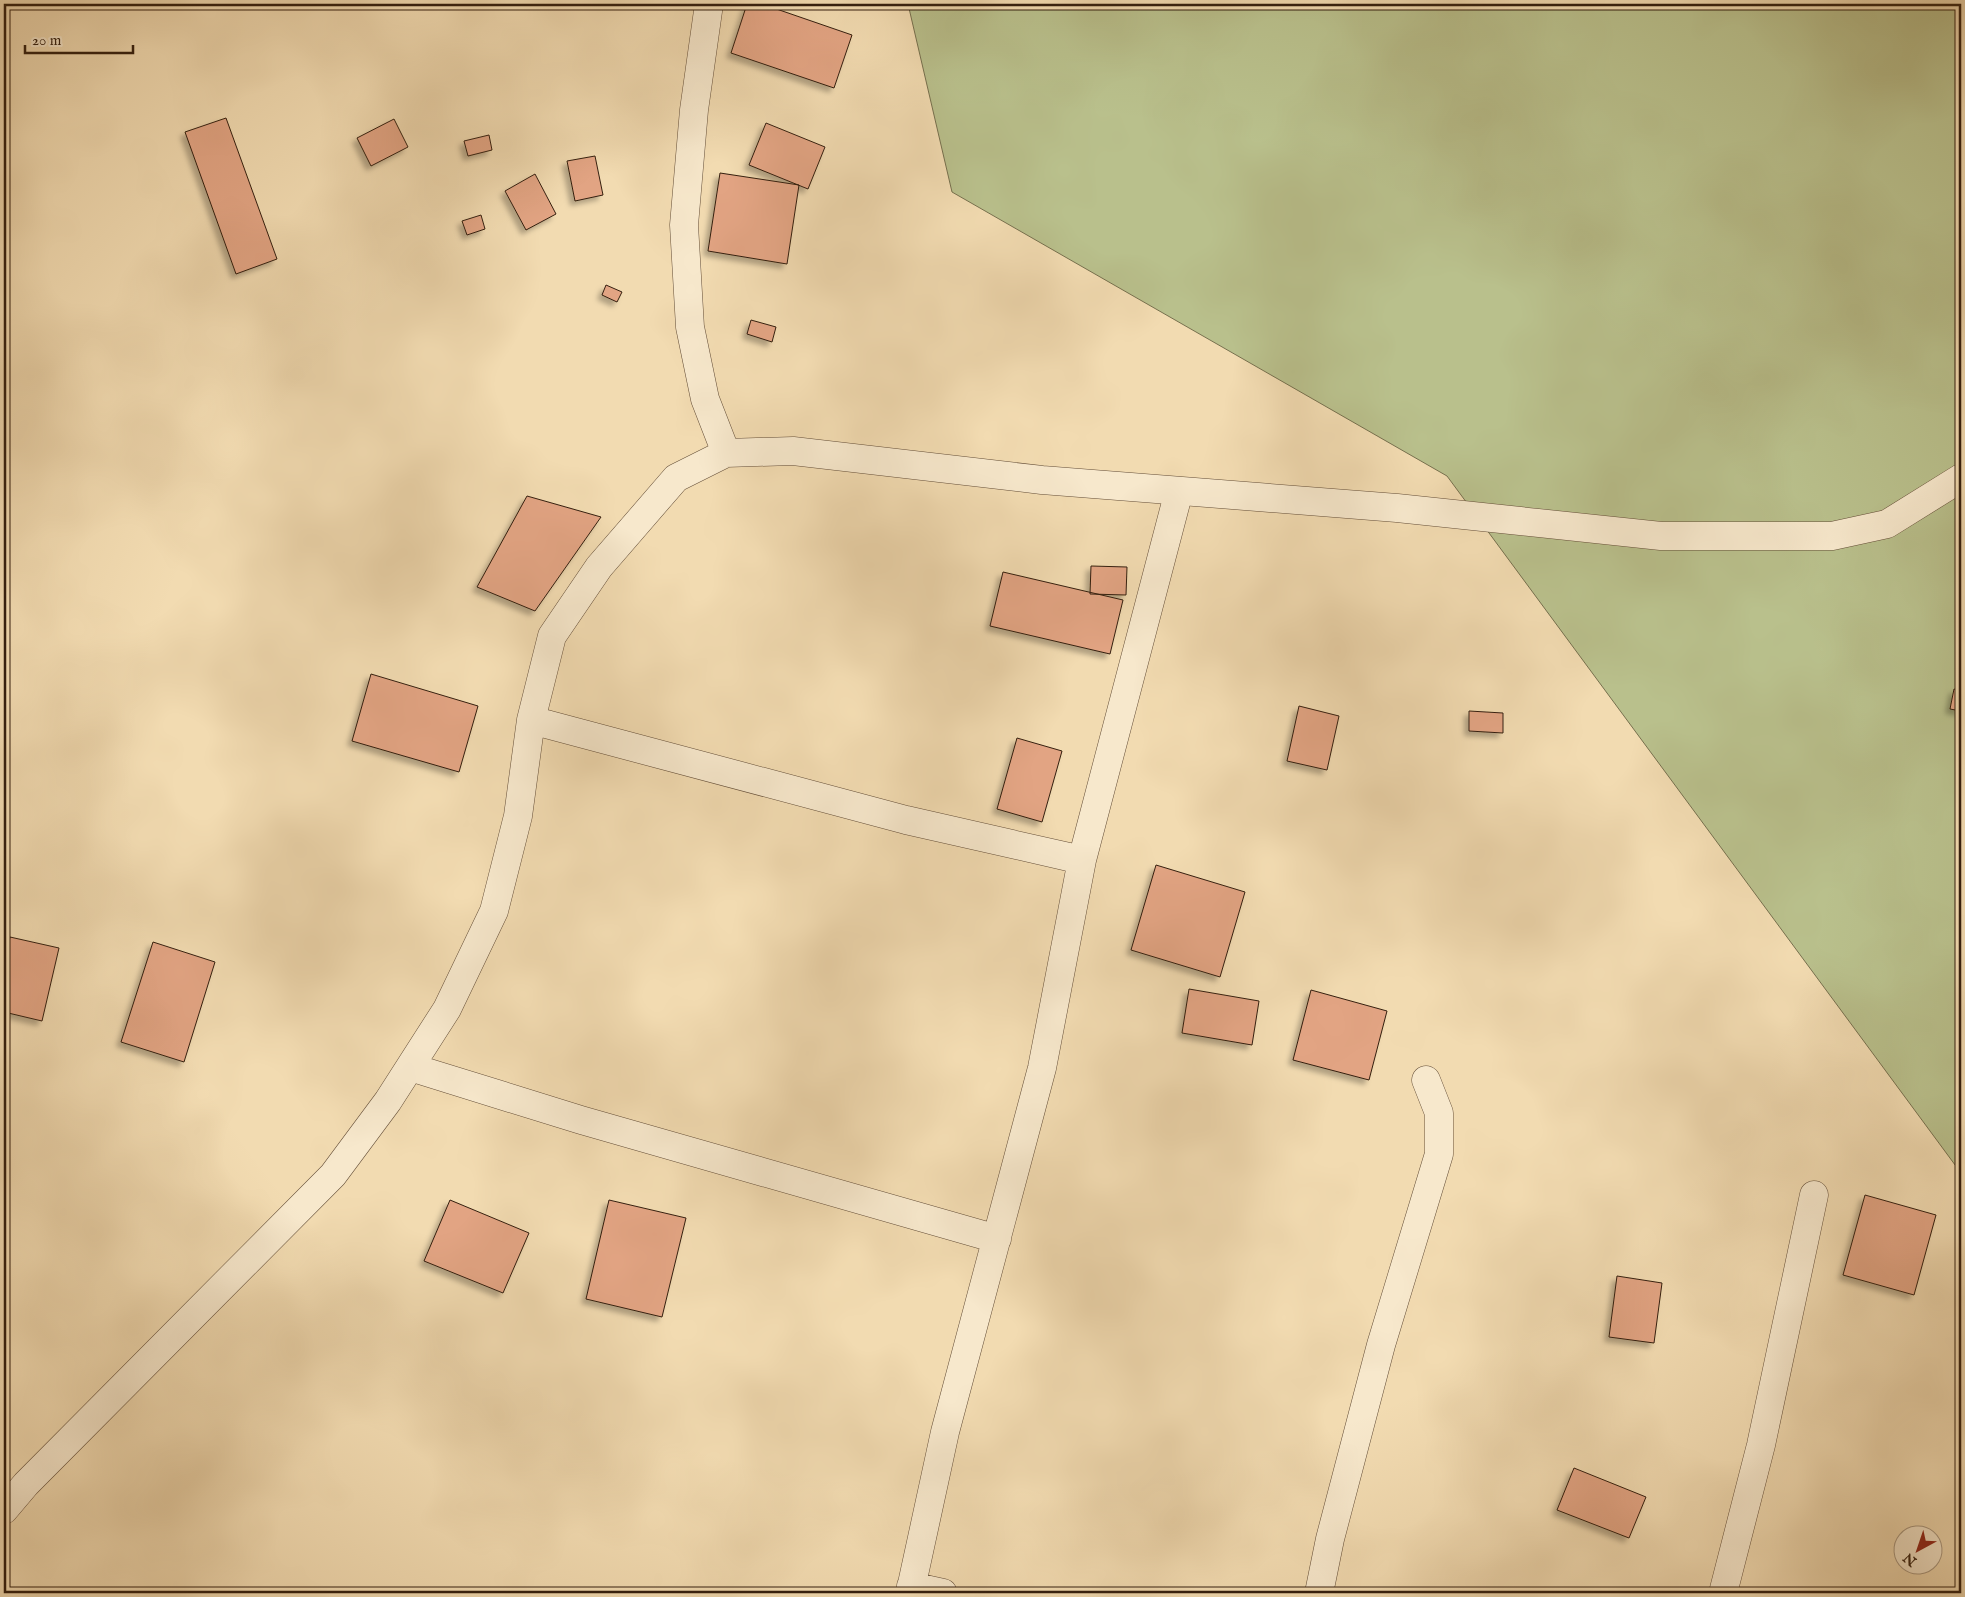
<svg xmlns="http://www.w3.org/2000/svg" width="1965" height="1597" viewBox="0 0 1965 1597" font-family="'IM FELL English',serif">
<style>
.green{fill:#b9c08c;stroke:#76704e}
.building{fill:#e2a483;stroke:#341f0f;filter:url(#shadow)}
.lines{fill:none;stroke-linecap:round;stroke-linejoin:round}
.minor-casing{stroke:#644e38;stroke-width:29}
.minor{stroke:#f7e8cc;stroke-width:28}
</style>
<defs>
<filter id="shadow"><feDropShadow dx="-4.5" dy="4.5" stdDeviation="2.5" flood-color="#0004"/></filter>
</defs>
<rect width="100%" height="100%" fill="#f2dbb1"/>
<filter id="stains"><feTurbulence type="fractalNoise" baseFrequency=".004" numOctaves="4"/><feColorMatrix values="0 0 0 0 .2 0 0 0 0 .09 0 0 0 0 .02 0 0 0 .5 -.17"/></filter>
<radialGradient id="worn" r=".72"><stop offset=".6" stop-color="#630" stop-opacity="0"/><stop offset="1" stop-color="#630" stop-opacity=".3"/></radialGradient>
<path class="green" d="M908,4H1961V1173L1447,476L952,192Z"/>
<path class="building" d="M747,4H762L852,35L834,88L731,53Z
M226,118L277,259L236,274L185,132Z
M394,119L408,147L371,166L357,138Z
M766,123L825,147L808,189L749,165Z
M489,135L492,150L468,156L464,141Z
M595,156L603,195L575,201L567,161Z
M720,173L799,185L787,264L708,251Z
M535,174L556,214L526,230L505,191Z
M481,215L485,229L467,235L462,221Z
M606,285L622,292L617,302L602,295Z
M751,320L776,327L772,342L747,334Z
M527,496L601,517L535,611L477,587Z
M1091,566L1127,567L1126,595L1090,594Z
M1003,572L1123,600L1110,654L990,626Z
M371,674L478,706L459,772L352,741Z
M1954,689L1961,691V711L1950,709Z
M1299,706L1339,716L1327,770L1287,761Z
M1469,711L1503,713V733L1469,731Z
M1017,738L1062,751L1042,822L997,809Z
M1156,865L1245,892L1220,977L1131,950Z
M10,937L59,948L42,1021L4,1012V963Z
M153,942L215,962L184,1062L121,1042Z
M1189,989L1259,1001L1252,1045L1182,1033Z
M1311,990L1387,1011L1369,1080L1293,1060Z
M1865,1195L1936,1215L1914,1295L1843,1275Z
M450,1200L529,1233L503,1293L424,1261Z
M609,1200L686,1218L662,1317L586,1299Z
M1617,1276L1662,1283L1654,1343L1609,1337Z
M1574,1468L1646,1497L1629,1538L1557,1510Z"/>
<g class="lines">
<g class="minor-casing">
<path id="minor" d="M709,4L694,110L684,225L690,327L705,399L726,453
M531,720L906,820L1082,860
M410,1067L581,1120L997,1239
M4,1510L26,1484L333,1175L388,1101L447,1009L494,911L518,816L531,720L552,636L599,567L676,478L726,453L793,451L1042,480L1397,508L1661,536H1832L1887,524L1961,478
M911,1586L943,1593
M910,1593L945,1432L1042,1068L1082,860L1179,491
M1319,1593L1330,1539L1381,1345L1439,1154V1113L1426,1080
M1723,1593L1761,1445L1814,1195"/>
</g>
<use href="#minor" class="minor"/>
</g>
<rect width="1965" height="1597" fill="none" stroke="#f2dbb1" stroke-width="20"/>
<rect x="5" y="5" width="1955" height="1587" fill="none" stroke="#341f0f" stroke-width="2.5"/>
<rect x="10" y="10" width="1945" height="1577" fill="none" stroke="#341f0f"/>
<g transform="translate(1918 1550) rotate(220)"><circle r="24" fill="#f7e8cc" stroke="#a99880"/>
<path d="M0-4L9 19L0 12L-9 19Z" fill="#8f2418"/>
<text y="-8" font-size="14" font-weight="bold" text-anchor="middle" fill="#341f0f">N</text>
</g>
<path d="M25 45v8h108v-8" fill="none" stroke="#341f0f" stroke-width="2.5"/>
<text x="32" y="45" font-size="15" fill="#341f0f" stroke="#f7e8cc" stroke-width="4" paint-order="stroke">20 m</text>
<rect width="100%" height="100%" filter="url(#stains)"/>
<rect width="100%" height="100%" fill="url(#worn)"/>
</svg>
